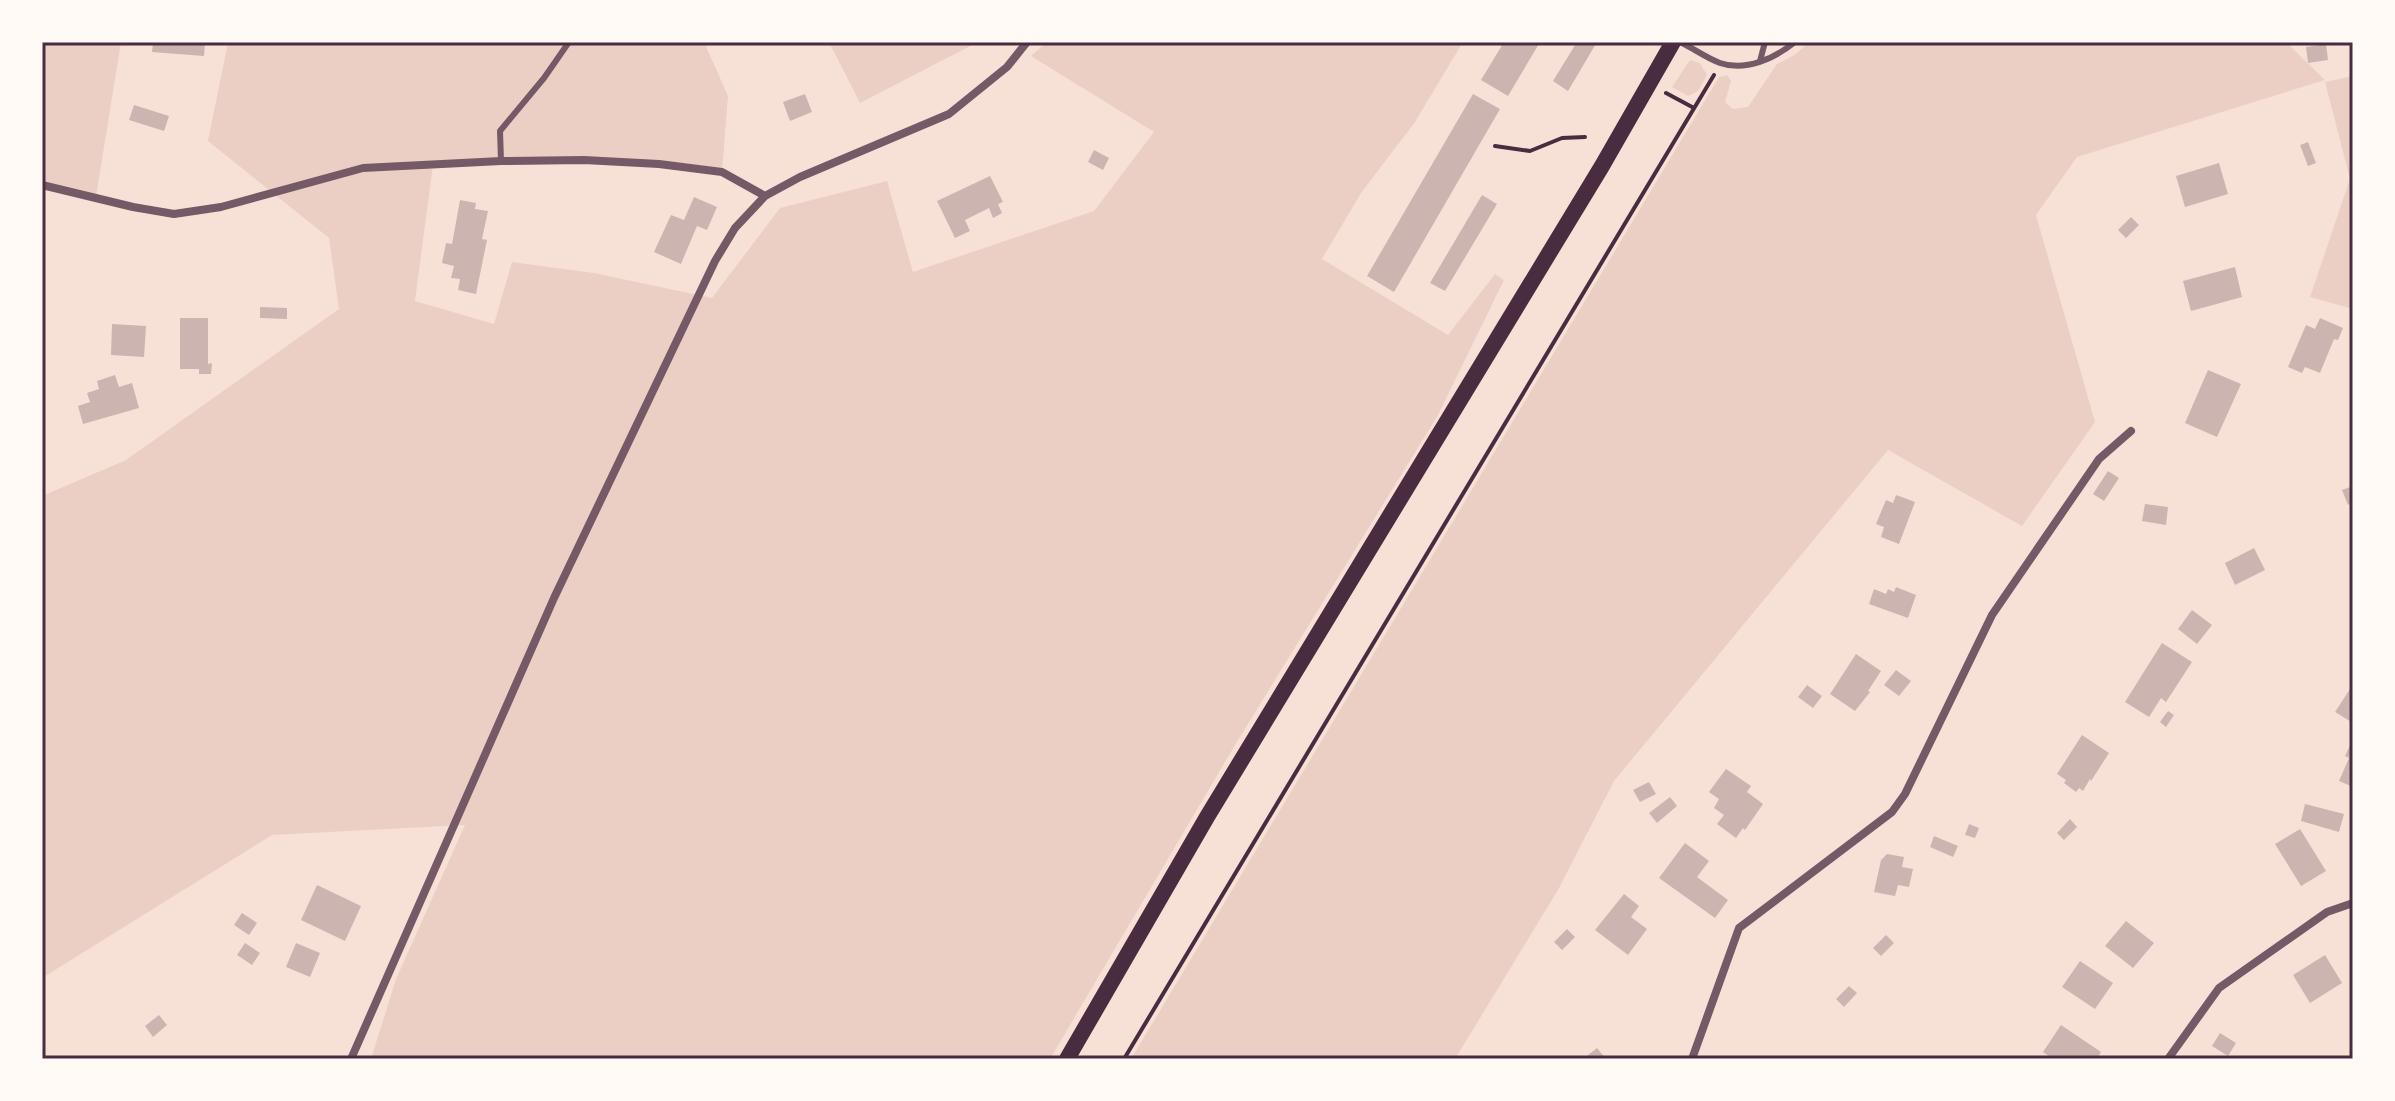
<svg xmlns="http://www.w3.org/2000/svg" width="2395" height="1101" viewBox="0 0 2395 1101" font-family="Cabin,sans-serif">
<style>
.green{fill:#ebcfc5}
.building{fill:#ccb4b1}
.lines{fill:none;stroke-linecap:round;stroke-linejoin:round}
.path{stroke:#4a2c40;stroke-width:4}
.service{stroke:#755966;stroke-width:6}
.minor{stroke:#755966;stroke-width:8}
.secondary{stroke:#4a2c40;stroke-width:16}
.neatline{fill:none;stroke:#4a2c40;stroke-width:3}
</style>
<rect width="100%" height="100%" fill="#f7e1d7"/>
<path class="green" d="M42,42H121L96,197L42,185Z
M228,42H704L728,96L722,172L584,160L433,165L415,301L494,324L512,262L594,273L712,298L780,208L887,181L913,272L1094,211L1154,132L1031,56L1047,42H1463L1415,122L1361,193L1322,259L1448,335L1495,274L1504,280L1438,415L1235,745L1050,1059H371L396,979L465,825L272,835L42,978V496L126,460L339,309L329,238L208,141Z
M829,42H978L860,103Z
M1809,42H2286L2325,80L2077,157L2036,215L2095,422L2022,526L1888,450L1614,781L1558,890L1455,1059H1131L1719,77L1727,75L1731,81L1725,102L1733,109L1748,107L1777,64L1796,54Z
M1690,60L1700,63L1707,75L1698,91L1688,96L1672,87Z
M2353,76V309L2310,297L2350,179L2325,82Z"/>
<path class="building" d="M153,42H205L204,56L152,52Z
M1504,42H1540L1508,96L1481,80Z
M1577,42H1597L1568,91L1553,81Z
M2326,44L2328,60L2308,63L2306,47Z
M805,94L812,112L790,121L783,102Z
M1473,94L1500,109L1394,292L1367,276Z
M134,105L169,116L164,131L129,120Z
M2308,142L2316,163L2308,166L2300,145Z
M1094,150L1109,158L1103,170L1088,162Z
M2219,163L2228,194L2185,207L2176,176Z
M990,176L1003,202L998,204L1002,213L993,218L989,208L965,220L970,231L955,238L937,201Z
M1482,195L1497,204L1445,291L1430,283Z
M694,197L717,207L707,230L697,226L681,264L654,252L671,215L684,220Z
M460,200L476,203L475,209L488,211L482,239L487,240L476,294L458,290L460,279L451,278L454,266L442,263L446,243L452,244Z
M2131,217L2139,225L2126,238L2118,230Z
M2235,267L2242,297L2191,311L2183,281Z
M260,307L287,308V319L260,318Z
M180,318H208V364L212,363L211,374H199V369H180Z
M2320,318L2343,328L2338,340L2334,339L2320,373L2305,367L2302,373L2288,367L2306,325L2315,329Z
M112,324L146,326L144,357L111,355Z
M2208,370L2241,384L2217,437L2185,423Z
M115,375L119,387L132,383L139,408L83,424L78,406L90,402L87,393L99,389L97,381Z
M2108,471L2119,478L2104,501L2093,494Z
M2353,486V503L2348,505L2342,490Z
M1896,495L1915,502L1899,544L1881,537L1884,527L1876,524L1886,500L1893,503Z
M2145,504L2168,507L2166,525L2142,521Z
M2254,548L2265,570L2235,585L2225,563Z
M1896,587L1916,595L1908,618L1869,604L1874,589L1886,594L1888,589L1894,592Z
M2192,610L2212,625L2197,644L2178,629Z
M2162,643L2192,662L2166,702L2161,698L2149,717L2125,702Z
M1856,654L1881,671L1868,691L1870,692L1855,711L1830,694Z
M1896,670L1911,681L1899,696L1884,685Z
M1807,685L1822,696L1813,708L1798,697Z
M2350,689L2353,691V723L2335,712Z
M2168,711L2174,715L2166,727L2160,722Z
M2082,735L2109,753L2091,781L2090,779L2083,791L2079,788L2076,792L2064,783L2066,780L2057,774Z
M2353,739V787L2339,781L2349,758L2345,756Z
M1726,769L1751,786L1747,792L1763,804L1745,830L1743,828L1736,838L1717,824L1724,815L1714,808L1719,799L1709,792Z
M1649,782L1656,794L1640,802L1633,790Z
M1670,797L1677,806L1657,823L1649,813Z
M2305,804L2344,814L2339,832L2301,821Z
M2070,819L2077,827L2064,840L2057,833Z
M1969,824L1979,828L1975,838L1965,835Z
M2300,829L2326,871L2301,886L2275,844Z
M1934,836L1958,846L1953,857L1930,847Z
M1685,843L1709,861L1697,877L1728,900L1715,918L1659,878Z
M1887,854L1904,857L1902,867L1913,869L1909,887L1898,885L1895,896L1874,892L1881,860Z
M317,885L361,906L345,941L301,920Z
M1624,894L1639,906L1631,917L1647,929L1628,955L1595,930Z
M242,913L257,923L249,935L234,925Z
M2126,921L2154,943L2133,968L2105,946Z
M1567,929L1575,937L1562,950L1554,942Z
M1886,935L1894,943L1881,956L1873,948Z
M245,943L260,953L252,965L237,955Z
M296,943L320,953L310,977L286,967Z
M2325,955L2342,983L2310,1003L2293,975Z
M2080,961L2113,983L2095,1009L2062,987Z
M1849,986L1857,993L1844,1007L1836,999Z
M159,1015L167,1025L153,1037L145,1026Z
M2061,1025L2101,1052L2097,1059H2053L2043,1052Z
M2220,1033L2236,1043L2228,1056L2212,1046Z
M1597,1048L1606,1059H1583Z"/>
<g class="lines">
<path class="path" d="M1666,93L1694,108
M1495,146L1530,151L1562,138L1585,137
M1124,1059L1714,75"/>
<path class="service" d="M1680,42C1693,48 1706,58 1720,63C1746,72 1775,58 1795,42
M1760,61L1765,42
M501,161L500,131L544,78L569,42"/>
<path class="minor" d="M42,185L133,207L174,214L221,207L363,168L501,161L584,160L659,164L722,172L765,196L800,177L949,114L1007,67L1027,42
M351,1059L554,598L715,261L735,228L765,196
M1692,1059L1739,928L1892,812L1905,794L1992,615L2099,459L2131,431
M2168,1059L2219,988L2327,912L2353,903"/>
<path class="secondary" d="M1067,1059L1207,817L1602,166L1673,42"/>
</g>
<rect width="2395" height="1101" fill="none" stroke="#fffaf5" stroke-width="88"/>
<rect x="44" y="44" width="2307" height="1013" class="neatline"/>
</svg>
